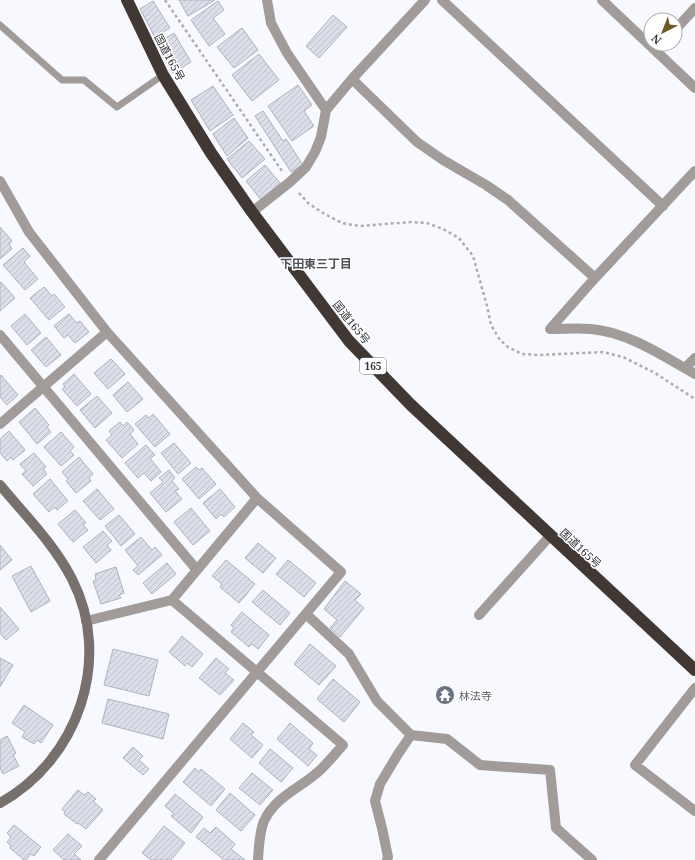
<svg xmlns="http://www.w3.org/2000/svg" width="695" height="860" viewBox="0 0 695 860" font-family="'Noto Serif','Noto Sans JP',serif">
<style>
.building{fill:url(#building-hatch);stroke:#afb2bc}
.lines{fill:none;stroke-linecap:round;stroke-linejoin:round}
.path{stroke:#abadb2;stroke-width:2.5;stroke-dasharray:3 3;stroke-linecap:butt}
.lane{stroke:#a19c9a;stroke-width:7}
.street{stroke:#a19c9a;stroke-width:10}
.secondary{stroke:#77706d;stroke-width:10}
.highway{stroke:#413833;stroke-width:12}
.labels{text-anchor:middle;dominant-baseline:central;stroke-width:3;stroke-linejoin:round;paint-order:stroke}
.shield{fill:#fff;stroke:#6f7072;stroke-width:1}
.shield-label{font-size:10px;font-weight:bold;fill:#313236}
.street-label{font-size:11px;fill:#313236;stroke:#fff}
.worship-label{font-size:11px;fill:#5b616d;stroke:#fff;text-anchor:start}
.neighbourhood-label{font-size:12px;font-weight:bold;fill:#4f525a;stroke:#fff}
</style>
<defs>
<pattern id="building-hatch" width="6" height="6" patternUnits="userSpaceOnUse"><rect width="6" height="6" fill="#dcdfea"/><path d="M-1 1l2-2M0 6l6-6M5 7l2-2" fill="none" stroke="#bdc0c9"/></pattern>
</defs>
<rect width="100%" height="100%" fill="#f7f9ff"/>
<path class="building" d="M179,0H215L188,16Z
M153,1L170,28L155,37L140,9Z
M218,1L224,10L213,18L225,34L209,46L191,20Z
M333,15L347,27L319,58L306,46Z
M242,28L258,50L234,68L217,47Z
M174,33L191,62L173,73L156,44Z
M259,54L279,80L252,101L232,75Z
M298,85L312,105L304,111L314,126L292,141L268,106Z
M213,86L233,115L210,131L191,100Z
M263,111L283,141L286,139L303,165L291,172L255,116Z
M234,118L248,138L227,156L213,134Z
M249,141L265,159L242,178L227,159Z
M265,165L281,184L261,200L246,181Z
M0,227L12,241L9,244L12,249L0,259Z
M23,248L30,256L24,262L38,279L25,290L3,265Z
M1,282L15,298L0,311V283Z
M44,287L52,296L54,294L65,307L49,320L30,298Z
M25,314L41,333L27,345L11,326Z
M69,314L77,323L80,321L89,332L75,343L68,335L64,338L54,326Z
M46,337L61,355L46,367L31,350Z
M111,359L125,374L108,389L94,373Z
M74,374L91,394L77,406L62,389L65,387L63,384Z
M1,375L18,395L7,405L0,397V376Z
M128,382L143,399L127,412L113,395Z
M97,396L112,413L95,428L80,410Z
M35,408L49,425L47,427L51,432L37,444L19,422Z
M153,414L170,434L155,447L135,424L146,415L149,418Z
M120,422L123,426L127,422L134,430L130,434L138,444L122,458L106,440L112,435L109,431Z
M9,431L25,450L13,460L11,457L7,461L0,453V439Z
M61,432L74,447L70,451L74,455L61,466L44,447Z
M174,443L191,463L178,474L161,453Z
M146,445L155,455L150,458L161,472L151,481L144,473L138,478L125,463Z
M34,453L46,467L43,469L47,474L33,486L22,474L26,471L20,464Z
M79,457L93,474L89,478L91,481L76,493L66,481L68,479L62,472Z
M196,467L199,470L202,468L216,484L199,499L182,479Z
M169,470L175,478L172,481L179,489L175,491L182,499L166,512L150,493L163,482L159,478Z
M50,479L68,501L57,510L55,507L49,512L33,494Z
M97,489L114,509L100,520L83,501Z
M220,489L235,507L224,517L221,514L216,519L203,503Z
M191,508L210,531L193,545L174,522Z
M75,510L86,523L83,525L88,530L73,542L58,524Z
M119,515L135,534L121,546L105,526Z
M103,531L112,541L107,545L111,550L96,563L83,547Z
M141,537L152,550L155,547L162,555L138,575L133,570L138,566L125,550Z
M258,543L276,558L263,573L245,558Z
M0,545L12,560L0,570Z
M226,560L255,584L239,603L220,587L222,584L212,576Z
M288,560L316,583L304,597L276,574Z
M167,563L176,574L152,594L143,583Z
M31,566L50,601L31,612L12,576Z
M116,567L124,593L119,595L121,598L101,604L93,581L96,580L95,574Z
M345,581L361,594L355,600L364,608L340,637L330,628L337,620L324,609Z
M263,590L290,613L280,625L252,602Z
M0,607L19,629L6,640L0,633Z
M242,612L269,635L258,649L252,644L249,647L231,632L234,628L231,625Z
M182,636L203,654L192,667L187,663L185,666L169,652Z
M310,644L336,666L319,685L294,664Z
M113,649L158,660L149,696L104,685Z
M0,658L13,665L0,687Z
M216,658L229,669L225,673L234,680L220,695L199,678Z
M333,679L360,702L344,722L317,699Z
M108,699L169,714L163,739L102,723Z
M24,705L53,725L41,743L37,740L34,744L22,737L25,732L12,723Z
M243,723L254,732L251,735L263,745L252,758L230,739Z
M290,723L313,743L309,749L317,755L308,766L277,739Z
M7,736L16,753L13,755L19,766L3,774L0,768V740Z
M133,747L143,756L139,760L149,769L143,775L123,758Z
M270,749L293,768L281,782L259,763Z
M195,768L198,772L201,769L225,789L211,806L183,782Z
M252,773L273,790L260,805L239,788Z
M78,790L84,795L88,792L96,799L93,801L103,810L86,829L78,823L77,824L64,814L65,812L62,809Z
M230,793L255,815L241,831L216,810Z
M175,794L203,817L191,833L171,816L174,814L165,806Z
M14,825L41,847L34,856L31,854L26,860H24L10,848L11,846L7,842L11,837L7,833Z
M164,826L185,843L171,860H151L142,853Z
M216,827L235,844L231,849L245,860H224L196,837L204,828L210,833Z
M68,834L82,846L74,854L81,860H64L53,850Z"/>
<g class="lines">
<path class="path" d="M165,0L282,171
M299,193L308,203L323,213L342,223L360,226L411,222L427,223L443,229L459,238L473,256L487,306L491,325L500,340L508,347L522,354L539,355L603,352L623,357L655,373L695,399"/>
<path class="lane" d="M0,25L62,80H84L117,107L163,75"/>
<path class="street" d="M267,0L271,23L287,53L326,110
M442,0L663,206
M602,0L695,88
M675,30L695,8
M352,79L417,142L443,160L486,185L508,200L595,278
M695,171L595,278L550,329C564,329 577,328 591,329C628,332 663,356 695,374
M0,181L29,232L107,332L257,498L341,572L99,860
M252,212L290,182L306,167L315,152L321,137L326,110L352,79L425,0
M0,335L197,570
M685,368L695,358
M0,424L107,332
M172,600L257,498
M306,614L349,654L377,701L411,735L447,739L480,765L550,770L556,828L592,860
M479,615L550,536
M86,621L172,600L343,745C335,754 327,764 318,772C300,788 275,797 264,821C259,833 259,847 258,860
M695,688L635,765L695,811
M387,860L388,857L382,828L375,801L380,784L398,754L411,735"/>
<path class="secondary" d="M0,485C25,515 54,544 72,579C113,659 78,760 0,803"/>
<path class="highway" d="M127,0L163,75L211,153L252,212L349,341L411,405L695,670"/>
</g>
<defs>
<g id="temple-disc" transform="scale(1)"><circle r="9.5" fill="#6b7280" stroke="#fff"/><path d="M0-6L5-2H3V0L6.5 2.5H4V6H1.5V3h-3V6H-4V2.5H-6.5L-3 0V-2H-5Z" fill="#fff"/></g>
</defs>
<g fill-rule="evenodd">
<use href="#temple-disc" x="445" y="695"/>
</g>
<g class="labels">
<rect class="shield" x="360" y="358" width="26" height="16" rx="3"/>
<g class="shield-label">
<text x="373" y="366">165</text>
</g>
<g class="street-label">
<text transform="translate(170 57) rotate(62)">国道165号</text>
<text transform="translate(352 322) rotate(51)">国道165号</text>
<text transform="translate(581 548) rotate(43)">国道165号</text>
</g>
<g class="worship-label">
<text x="459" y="695">林法寺</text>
</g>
<g class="neighbourhood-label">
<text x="316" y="263">下田東三丁目</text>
</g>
</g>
<g transform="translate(663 32) rotate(222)"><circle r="19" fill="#ffffff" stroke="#adadaf"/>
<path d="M0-3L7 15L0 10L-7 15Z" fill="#6c5a28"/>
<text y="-6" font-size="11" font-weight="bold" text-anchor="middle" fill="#313236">N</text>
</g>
</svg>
